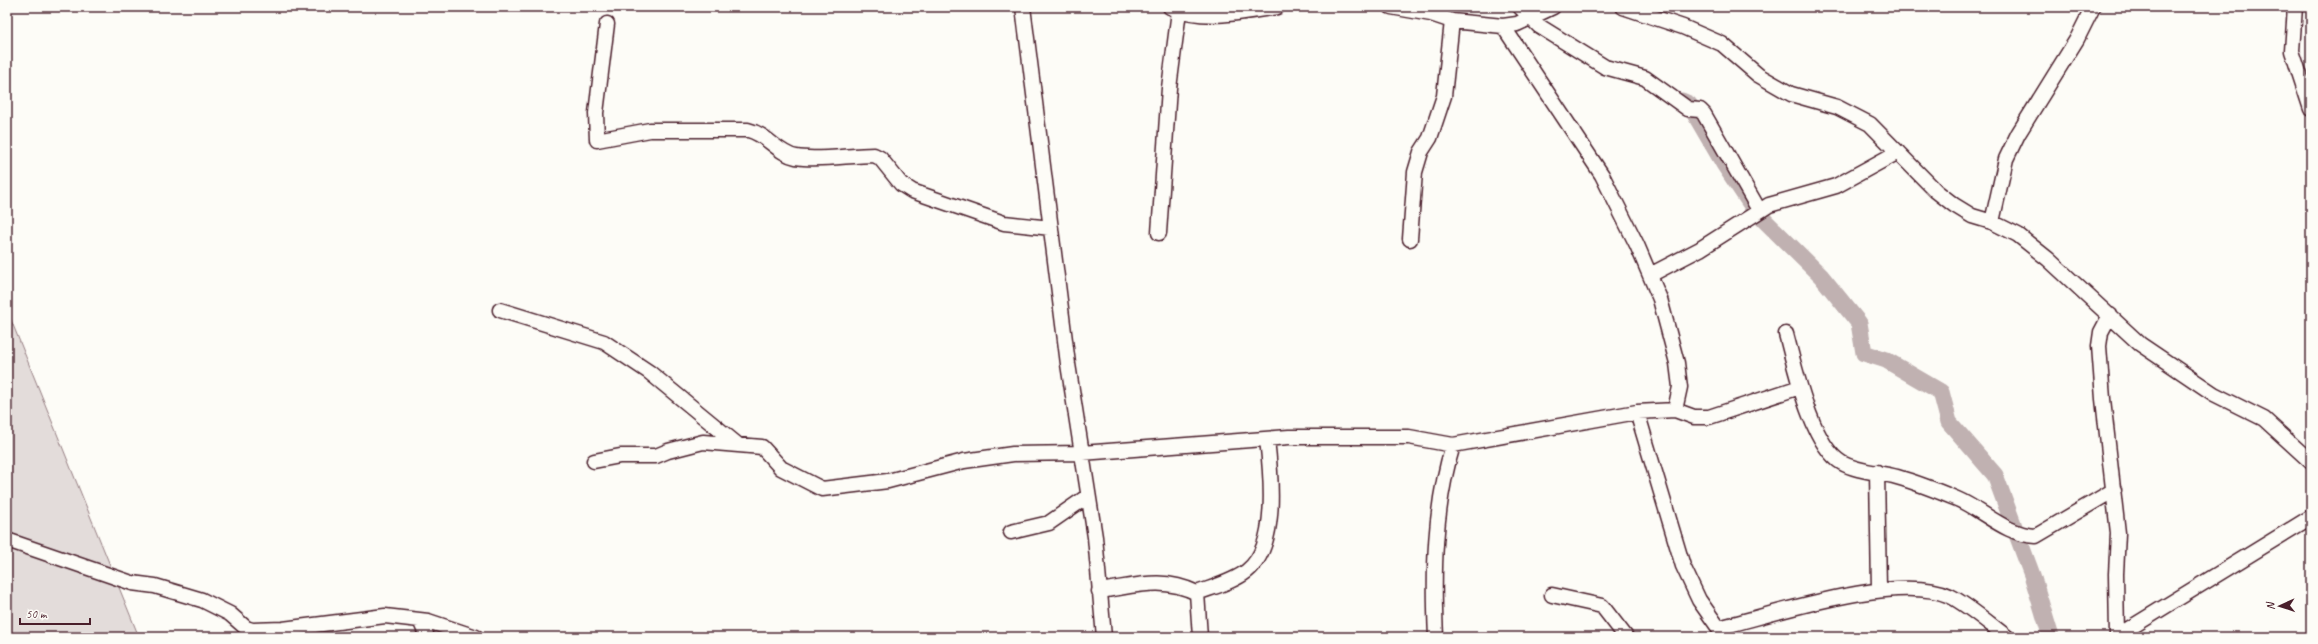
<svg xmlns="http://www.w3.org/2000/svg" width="2318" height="644" viewBox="0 0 2318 644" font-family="Caveat,sans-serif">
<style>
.green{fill:#e3dcda;stroke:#967e82}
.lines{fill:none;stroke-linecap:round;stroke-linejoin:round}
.river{stroke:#c0b1b1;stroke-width:17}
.minor-casing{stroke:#4a1f2b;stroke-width:17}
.minor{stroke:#fdfcf7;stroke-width:14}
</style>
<rect width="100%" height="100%" fill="#fdfcf7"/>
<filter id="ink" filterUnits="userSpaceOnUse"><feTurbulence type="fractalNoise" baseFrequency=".025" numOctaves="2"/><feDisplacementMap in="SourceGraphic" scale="8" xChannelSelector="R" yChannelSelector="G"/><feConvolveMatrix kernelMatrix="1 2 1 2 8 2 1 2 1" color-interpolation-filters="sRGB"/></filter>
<g filter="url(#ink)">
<path class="green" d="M7,310L139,637H7Z"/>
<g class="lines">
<path class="river" d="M1682,101L1689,104L1724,164L1756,212L1821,276L1859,323L1864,353L1886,360L1941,392L1949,422L1995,475L2032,575L2051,637"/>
<g class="minor-casing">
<path id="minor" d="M1023,7L1068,364L1095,537L1104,637
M1170,7C1204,21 1241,13 1277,7
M1391,7L1431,14L1452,21L1503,26L1517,24L1553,7
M1520,7L1539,26L1605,67L1645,78L1688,109L1700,110L1704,114L1759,210
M1623,7L1683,27L1722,44L1758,75L1791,94L1837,107L1870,124L1936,191L1954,205L1972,216L1992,222L2018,235L2048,259L2140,344L2214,394L2264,419L2311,462
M2295,7L2292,51L2311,109
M607,24L596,113L597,140L650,130H748C767,134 778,154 796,157C818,161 850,155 874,155L880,158L901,184L912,191L1004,223L1051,228
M1503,26L1602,175L1637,245L1660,299L1677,363L1680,387L1675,410
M1992,222L2006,159L2018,134L2077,39L2093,7
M1159,233L1169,88L1179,11
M1410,239L1415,172L1421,152L1430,138L1444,96L1452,21
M1650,275L1700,249L1769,205L1836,186L1898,152
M500,310L604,342L649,372L738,445
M2110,315L2101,332L2099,346L2103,399L2118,533L2116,574L2117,637
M1786,334C1795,367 1811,445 1842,463C1858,472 1880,472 1897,477C1918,483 1938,491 1957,499C1983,510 2006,535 2036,536L2114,490
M1637,412L1675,410L1694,417H1709L1800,387
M594,461L620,456H656L668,451L703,442L762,447L781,468L822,489L888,481L964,461L1013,454L1082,453L1289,437H1409L1453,445L1637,412L1683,566L1699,600L1725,637
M1877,472L1879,589
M1011,532L1049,523L1088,496
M7,540L132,583L155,586L202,600L230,614L246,628L252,630L283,629L385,616L428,621L476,637
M1099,591C1136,586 1162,576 1197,593L1200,637
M1197,593C1213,587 1233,582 1247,571C1279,546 1271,474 1267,439
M1552,595L1602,606L1626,637
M420,620L427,637
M1718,628C1774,614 1898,572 1950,596C1968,605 1991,625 2007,637
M2117,636L2311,517
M1436,637C1433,573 1434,507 1453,445"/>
</g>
<use href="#minor" class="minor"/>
</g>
</g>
<rect width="2318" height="644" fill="none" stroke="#fdfcf7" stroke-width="24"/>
<rect x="12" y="12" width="2294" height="620" fill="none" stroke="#4a1f2b" stroke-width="1.5" filter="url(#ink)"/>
<g transform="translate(2280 606) rotate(267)" stroke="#fdfcf7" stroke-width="3" paint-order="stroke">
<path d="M0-3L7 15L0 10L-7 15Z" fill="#4a1f2b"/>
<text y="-6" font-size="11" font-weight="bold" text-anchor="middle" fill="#4a1f2b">N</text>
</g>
<path d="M20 618v6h70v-6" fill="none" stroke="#4a1f2b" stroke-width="2"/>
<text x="26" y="618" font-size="12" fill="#4a1f2b" stroke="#fdfcf7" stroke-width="3" paint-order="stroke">50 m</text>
</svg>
